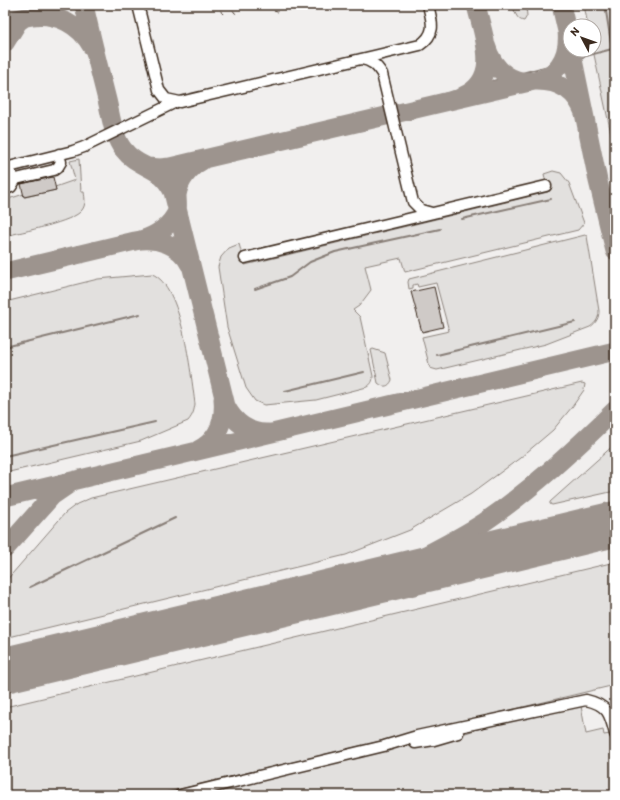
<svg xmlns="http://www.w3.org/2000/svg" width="620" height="800" viewBox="0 0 620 800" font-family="Itim,sans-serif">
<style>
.built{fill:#f1efee;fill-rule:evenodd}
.green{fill:#e2e0de;stroke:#8e857e}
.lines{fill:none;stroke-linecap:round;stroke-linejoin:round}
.stream{stroke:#887e77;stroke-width:2}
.taxiway{stroke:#9d948e;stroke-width:19}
.runway{stroke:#9d948e;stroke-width:46}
.building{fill:#cfcac7;stroke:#3b2a1e}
.minor-casing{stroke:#3b2a1e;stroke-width:13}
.path{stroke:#3b2a1e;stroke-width:1;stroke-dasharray:4 3;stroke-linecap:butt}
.minor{stroke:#fff;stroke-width:10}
</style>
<rect width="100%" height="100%" fill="#fff"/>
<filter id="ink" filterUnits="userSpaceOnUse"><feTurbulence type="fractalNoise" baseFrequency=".025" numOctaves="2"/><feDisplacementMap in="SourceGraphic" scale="8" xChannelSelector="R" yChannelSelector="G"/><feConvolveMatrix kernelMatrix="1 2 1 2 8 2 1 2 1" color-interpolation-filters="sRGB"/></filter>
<g filter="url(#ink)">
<path class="built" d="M5,5H615V795H5ZM570,26H594V50H570Z"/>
<path class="green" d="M512,5H526L527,16L524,21C516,20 515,11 512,5Z
M584,5H615V152L593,50L594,26H588Z
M79,159L81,192H84C85,198 86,205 82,210C74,222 21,232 5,236V200L24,194L25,197L56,190L55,187L75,180L70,161Z
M553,171L561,173L569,183L584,223L578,230L405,272L401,258L365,266L371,290L359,306L353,310L360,317L373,376C373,382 371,384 367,387L316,400L264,405L255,401L246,388L227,327L218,267L221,257L229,248L239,244L245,265L548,192L544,174Z
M585,235L587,236L599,311C599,318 596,323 590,327L546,344L437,370L430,368L422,337L449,331L436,283L418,287L417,284L413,285V288L409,289L408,282L409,279Z
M152,274C182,285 191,374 195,404C194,411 193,415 188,421L141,441L5,473V302L98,279Z
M373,349L385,353L392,380C389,387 384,388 378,383L371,350Z
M582,383L585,384L584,390L572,407L553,430L520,458L471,494L410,530L346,555L5,638V582L65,513L77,504L91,498Z
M615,444V491L552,505L550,504V502Z
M615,562V685L155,795H5V707Z
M581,706L586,734L603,730L604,735L610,734L615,757V795H198L394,748L435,743L487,726L545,713Z"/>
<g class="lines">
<path class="stream" d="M395,107L612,49L605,5
M462,219L551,199
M255,289L290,277L310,262L335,252L440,229
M5,347L140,314
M437,355L575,322
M285,391L364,372
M5,456L155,422
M30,587L175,518"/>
<path class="taxiway" d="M84,5C91,37 99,68 107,100C111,116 113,136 123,149C139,170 160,164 173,192L226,406C234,422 249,434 268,433
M561,5L570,44
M5,22C14,20 23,17 32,16C57,13 80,25 92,47
M5,43L18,22L25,17
M486,45C502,102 573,88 567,31
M571,50L598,181L615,251
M463,96C502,79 483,35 476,5
M148,167L160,168L170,167L534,81C557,80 576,90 584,113
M141,240C155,236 171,226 177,211C178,207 177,200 177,195C179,181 189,168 202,161
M5,272L135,241C156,237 180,244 190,265
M198,450C218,440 225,421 223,399
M5,497L615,351
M5,549L52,496L68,485
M370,583C408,564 447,546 483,523C531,490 573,451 615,410"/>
<path class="runway" d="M5,670L615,524"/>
</g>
<path class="building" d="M53,177L56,190L24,197L21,184Z
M434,287L443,327L422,332L411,292Z"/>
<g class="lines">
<g class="minor-casing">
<path id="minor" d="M138,5L159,90L166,99L180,102L420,45C437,33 432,22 428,5
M361,59C371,60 377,65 382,74L413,202L421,210L432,213
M9,167L12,176L16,179L54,170L58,167L61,162L59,154
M5,168L73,151L84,147L176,102
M5,189L11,187L16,179
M245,258L546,186
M415,743L434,740L458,733
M180,795L384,746L417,736L586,700C608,705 610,714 615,734"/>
</g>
<path class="path" d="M233,5L231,8L236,14
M272,5L273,11L278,12
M285,5L287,8L292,7
M223,14L220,10L223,5"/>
<use href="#minor" class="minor"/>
</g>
</g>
<rect width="620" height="800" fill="none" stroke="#fff" stroke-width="20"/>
<rect x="10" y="10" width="600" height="780" fill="none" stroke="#3b2a1e" stroke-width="1.5" filter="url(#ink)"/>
<g transform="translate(582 38) rotate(311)"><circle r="19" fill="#ffffff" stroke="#b1aaa5"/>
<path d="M0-3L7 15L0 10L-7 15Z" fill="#3b2a1e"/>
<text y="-6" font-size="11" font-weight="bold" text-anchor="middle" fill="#3b2a1e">N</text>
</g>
</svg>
